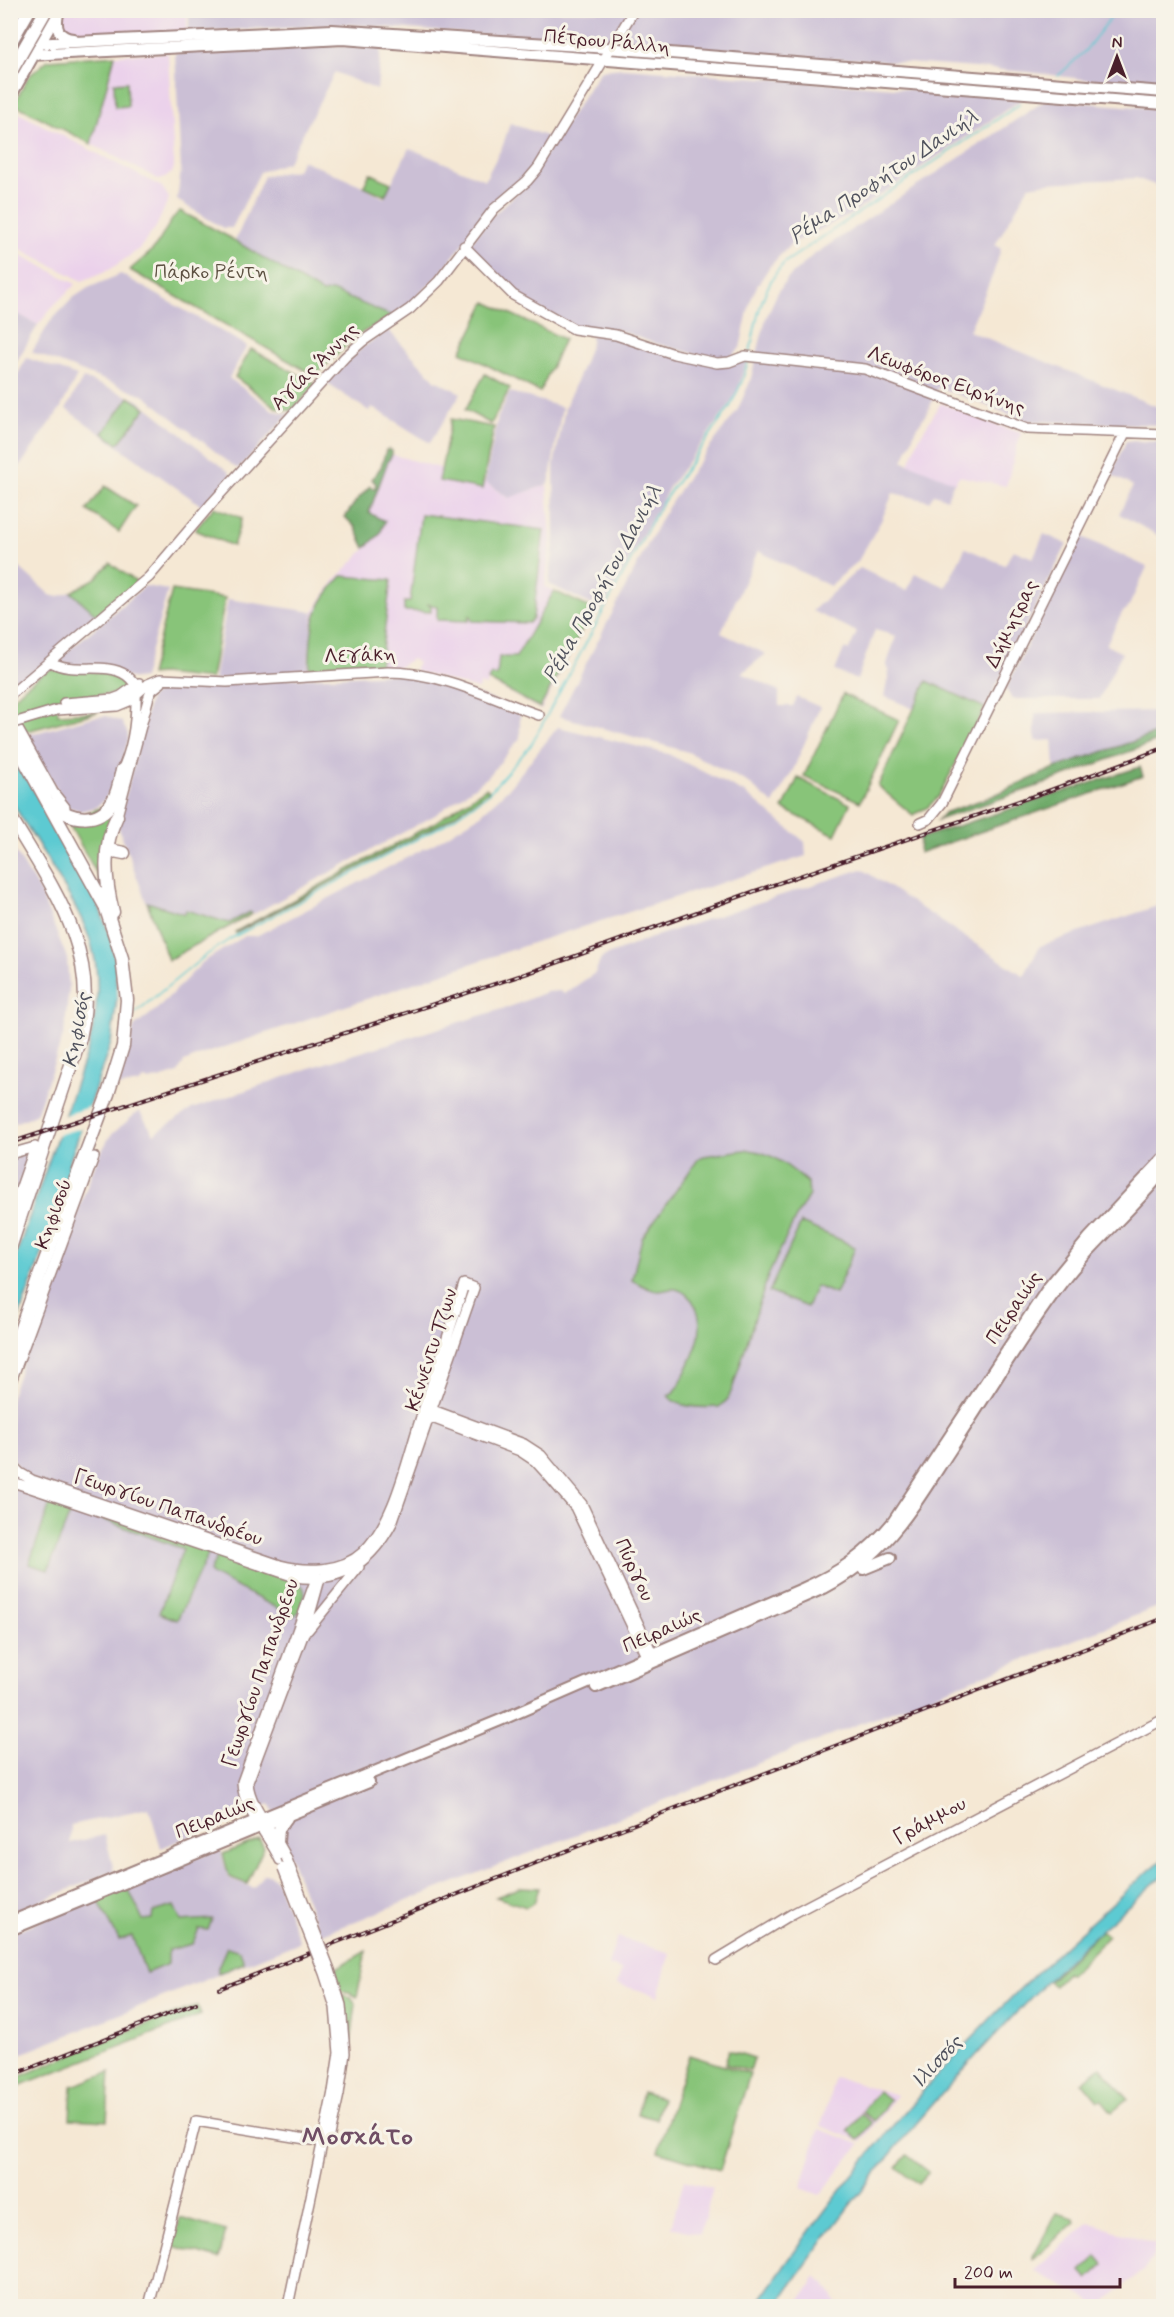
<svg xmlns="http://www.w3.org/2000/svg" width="1174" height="2317" viewBox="0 0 1174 2317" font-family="Mynerve,sans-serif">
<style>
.built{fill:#ebd1eb}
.industrial{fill:#cbbfd5}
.green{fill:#88c479;stroke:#697252;stroke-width:1.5}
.forest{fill:#6eaa69;stroke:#5c644a;stroke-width:1.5}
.water{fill:#5dcad2;stroke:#54747e;stroke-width:1.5}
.pier{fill:#f5e8d4}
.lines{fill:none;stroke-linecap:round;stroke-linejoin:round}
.stream{stroke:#5dcad2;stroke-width:1.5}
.secondary-casing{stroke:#a08480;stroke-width:12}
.primary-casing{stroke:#a08480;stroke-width:14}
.highway-casing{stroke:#a08480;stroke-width:15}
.secondary{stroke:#fff;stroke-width:9}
.primary{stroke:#fff;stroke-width:10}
.highway{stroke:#fff;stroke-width:12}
.rail-casing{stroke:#4a1f2b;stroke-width:4}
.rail{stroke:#f7f3e8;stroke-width:1.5;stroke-dasharray:4.5;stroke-linecap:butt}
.secondary-bridge-casing{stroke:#a08480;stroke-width:12;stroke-linecap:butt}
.highway-bridge-casing{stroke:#a08480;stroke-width:15;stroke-linecap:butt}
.secondary-bridge{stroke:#fff;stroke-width:9}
.highway-bridge{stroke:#fff;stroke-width:12}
.labels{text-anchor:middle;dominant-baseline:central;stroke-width:6;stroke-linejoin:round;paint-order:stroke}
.street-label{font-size:20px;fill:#4a1f2b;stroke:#f7f3e8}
.park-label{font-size:20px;fill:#5d5142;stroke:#f7f3e8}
.water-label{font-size:21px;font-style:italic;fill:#50525d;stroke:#f7f3e8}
.district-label{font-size:26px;font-weight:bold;letter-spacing:1.5px;fill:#704e65;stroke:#f7f3e8}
</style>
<rect width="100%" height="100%" fill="#f7f3e8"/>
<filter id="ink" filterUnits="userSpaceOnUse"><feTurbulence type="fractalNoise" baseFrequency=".0167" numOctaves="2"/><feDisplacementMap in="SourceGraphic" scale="12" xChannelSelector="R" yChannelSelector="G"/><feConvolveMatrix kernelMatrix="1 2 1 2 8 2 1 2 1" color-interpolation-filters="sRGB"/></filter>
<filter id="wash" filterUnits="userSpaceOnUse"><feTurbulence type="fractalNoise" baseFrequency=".008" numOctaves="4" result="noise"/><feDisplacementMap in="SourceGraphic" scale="24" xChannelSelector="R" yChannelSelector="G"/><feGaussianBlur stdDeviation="1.35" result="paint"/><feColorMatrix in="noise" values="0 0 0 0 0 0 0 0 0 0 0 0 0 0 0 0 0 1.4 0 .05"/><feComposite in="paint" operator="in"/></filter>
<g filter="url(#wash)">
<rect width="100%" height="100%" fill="#f5e8d4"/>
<path class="built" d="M66,11H187V32L76,37L63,34L61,20Z
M168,53L174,167L172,173L160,180L91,144L115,55Z
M11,109L162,187L169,198L156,227L139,249L111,269L82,281L11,244Z
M10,249L76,284L55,304L38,325L11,310Z
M941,403L991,423L1021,433L1006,486L959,476L955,483L909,464L919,438Z
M390,454L482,480L508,498L547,485L551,540L545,587L594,609L541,710L488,681L486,686L480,684L478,689L415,671V667L418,663L412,659L395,669L378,668L307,673L313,612L334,581L380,534L385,521L369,514Z
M617,1937L670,1953L658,1996L617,1984L621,1970L608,1965Z
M835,2077L897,2095L861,2142L821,2126Z
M819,2129L860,2144L820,2195L801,2188Z
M684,2180L713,2188L700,2234L671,2227Z
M1089,2222L1156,2245L1152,2259L1145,2269L1100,2305L1034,2271Z
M816,2277L825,2284L838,2306H797Z"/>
<path class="industrial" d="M189,11H1163V85L1113,83L1028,72L856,59L768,58L346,24L189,32Z
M329,45L381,48L377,90L335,72L288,162L260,172L232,228H223L177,200L181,170L175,53Z
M623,68L855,85L1024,98L850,215L792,243L770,266L757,286L750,302L740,348L729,358H711L654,343L618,330L611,329L610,332L582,330L526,302L471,248L470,244L488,220L524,187L601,70Z
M1046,100L1163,109V188L1136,178L1047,183L1029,186L995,245L1001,249L993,274L969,331L1163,409V425L1027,421L938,387L929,409L916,429L903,461L954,482L947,499L934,494L929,501L893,493L881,521L858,561L830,586L758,551L721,633L766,654L742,673L779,691V706H793L797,697L820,707L793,770L773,804L747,782L688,752L559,716L662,517L687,478L737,411L750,382L766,318L777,294L786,280L812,256Z
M510,123L551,138L534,167L517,184L508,190H504L439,275L408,305L392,316L332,291L322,293L235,241L264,176L297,170L302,160L363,186L384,198L409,148L485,180L503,145Z
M121,274L247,346L229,378L274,411L289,414L239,468H236L145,396L32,352L50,322L73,298L88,288Z
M11,310L38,325L11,371Z
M388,330L435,380L461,393L430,443L372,407L369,411L326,383L362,348Z
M591,335H605L688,359H747L738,388L730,404L670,486L601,609L549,584L555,537L554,465L565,408L583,365L591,343Z
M27,358L77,376L60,409L11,479V385Z
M83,378L138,400L229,472L231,476L202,506L66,409Z
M510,392L562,407L549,484L509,498L485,482L498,417Z
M1126,441L1163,442V538L1119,514L1133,486L1111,475Z
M1044,534L1067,544L985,708L927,681L914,709L884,696L889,674L887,664L896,636L875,630L857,680L835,671L844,649L849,650L857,632L812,611L860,568L907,591L915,573L946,587L965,548L1005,565L1013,550L1033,558Z
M1080,536L1147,567L1128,608L1122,613L1106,645L1122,653L1099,699H1012L1006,689Z
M11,560L50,595L57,597L71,592L99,617L11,691Z
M145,586L168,590L143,678L136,679L62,663V656Z
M228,599L313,612L307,673L214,680Z
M398,674L458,687L520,710V738L488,777L435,815L168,961L118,826L150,699L163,684Z
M1163,711V731L1055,768L1053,740L1035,741V713Z
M106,716L122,722L128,734V740L120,770L106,798L96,807L81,811L68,807L24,736L94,717Z
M558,727L668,754L745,793L805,842L806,856L547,938L201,1055L184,1062L178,1073L159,1079L158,1078L150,1081L144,1079L139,1083L118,1087L134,1027L157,1009L203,962L245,936H256L437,842L480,815L508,789Z
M10,843L40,892L67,958L69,988L64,1033L37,1112L33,1116L11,1124Z
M862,869L1024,976L1040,946L1163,904V1605L320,1935L270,1804L161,1848L149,1808L71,1825L70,1843L105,1835L114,1871L11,1913L10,1484L16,1485L20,1469L11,1458L10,1398L96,1162L110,1136L139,1111L154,1134L192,1109L316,1066L512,1006L546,992L560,991L564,994L595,973L601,959L605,956L659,935Z
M23,1154L28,1155L11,1211V1157Z
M220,1848L228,1878L254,1888L263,1874H269L277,1882L300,1942L11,2058V1933L97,1898L132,1935L146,1973L167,1950L212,1919L181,1921L152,1919L143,1920L127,1886Z"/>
<path class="green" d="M115,55L91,144L14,104L28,77L48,60Z
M127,82L128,106L115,107L114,83Z
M370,173L391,183L385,196L364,186Z
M180,211L227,236L322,293L332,291L392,316L356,336L315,376L130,270C138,262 148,256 155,247C164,236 169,219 180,211Z
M486,302L564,339L540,392L461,352Z
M251,349L316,384L292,411L277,408L235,377Z
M485,374L510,388L491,424L465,410Z
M129,397L146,408L118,444L103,433Z
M451,419L494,427L482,489L439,481Z
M105,486L136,506L119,532L87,510Z
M214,507L242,518L233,546L195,530Z
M421,514L544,530L533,618L529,623L472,621L471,616H469V621L437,620V606L427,604L431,606V612L404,611V602H410Z
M110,563L138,583L99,617L71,592L96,578Z
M342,576L391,580L380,666L309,672C312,627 309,611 342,576Z
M172,590L225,598L211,679L161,674L150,675Z
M554,591L593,609L540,708L488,680L491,675L497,676L499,657H516Z
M49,670C68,670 118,669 129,685L120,692L112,694L56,699L58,714L98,712L27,731L22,730C18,724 9,712 11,704C12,695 41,674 49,670Z
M927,681L985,708L938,797L928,807L913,815L878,786Z
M843,694L899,720L860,802L804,776Z
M798,778L850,804L835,835L783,809Z
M486,788L489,791L444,822L236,933L235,932L434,823Z
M116,802L102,883L65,817L72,819Z
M147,902L185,914L186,910L229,923L250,912L252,914L168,960Z
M744,1150C771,1150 789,1167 808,1183L809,1195L795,1219L768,1276L732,1390L727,1400L719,1407C705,1408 674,1408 668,1395L674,1392L679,1386C690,1360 708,1335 696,1307C692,1299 685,1291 676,1289C670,1288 664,1291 658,1291C649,1290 639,1284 632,1280L642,1238L699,1158L704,1156Z
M801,1223L843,1241L855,1248L835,1294L816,1286L807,1307L769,1292Z
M52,1498L209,1552L177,1620L159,1613L183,1549L72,1508L48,1570L29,1564Z
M218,1555L295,1580L303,1587L305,1593L300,1611L293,1616L211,1574L210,1571Z
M259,1839L264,1847L247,1884L229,1877L223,1854Z
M127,1886L143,1920L152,1919L153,1912L174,1906L181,1921L212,1919L208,1930L199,1929L192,1944L168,1950V1964L146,1973L132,1936L119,1940L97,1898Z
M521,1887L539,1888L534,1903L526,1907L496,1897Z
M1101,1930L1108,1936L1070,1975L1067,1973L1054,1986L1048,1982Z
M227,1947L240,1951L244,1963L218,1973V1967Z
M366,1951L357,1997L349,1992L340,1991L333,1970Z
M341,1995L351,1997L356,2004L350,2048H348L347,2018Z
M197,2006L201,2015L11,2089V2080L123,2033Z
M729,2050L754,2058L750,2071L725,2064Z
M689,2055L750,2074L720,2170L658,2151Z
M1101,2067L1128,2099L1112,2112L1101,2099L1098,2101L1082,2082Z
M110,2072L107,2121L70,2119L72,2086Z
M878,2091L890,2100L874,2121L862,2112Z
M643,2092L662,2098L656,2119L637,2114Z
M861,2114L872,2123L859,2140L848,2131Z
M907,2155L929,2172L918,2184L897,2167Z
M1057,2213L1074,2218L1075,2222L1033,2259V2256Z
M180,2218L226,2231L219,2259L173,2246Z
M1097,2256L1104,2264L1088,2279L1081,2271Z"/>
<path class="forest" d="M389,449L392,451V455L388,461L369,513L385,521L380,534L365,548L355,527L345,517L356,501L370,486L375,489L376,484L372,479L381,467L386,450Z
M1161,732L1163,739L1038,786L938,820L944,813L990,797L1055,768Z
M1140,767L1143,776L919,853L920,838Z"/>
<path class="water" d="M11,750L98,904L110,936L115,959L117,997L111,1043L68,1166L73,1170L11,1338V1270L89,1045C112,952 84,921 38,844C32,833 13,808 11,796C7,783 11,764 11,750Z
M1163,1859V1875C1130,1905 1094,1934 1062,1966C957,2071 860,2183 777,2306H757C851,2165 962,2038 1088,1925C1113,1903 1137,1880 1163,1859Z"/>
<path class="pier" d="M91,1106L85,1127L54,1136L62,1116Z"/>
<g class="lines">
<path class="stream" d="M1058,76L1085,51L1117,10
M750,353C756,321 761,288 784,263L1020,104
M135,1013L205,956L230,939L445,824L487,795L531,745L660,506L731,405L742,381L748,361"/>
</g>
</g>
<g filter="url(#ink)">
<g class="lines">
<g class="secondary-casing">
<path id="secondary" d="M464,246L513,295L574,329L616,335L674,354L717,363L729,362L745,356L865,369L1027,429L1164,434
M51,662C73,675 105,661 126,675C132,679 135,685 139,689
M10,695L149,577L212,503L345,357L363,341L410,309L439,281L494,209L527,181L538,168L634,10
M64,703L113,699L121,696L139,683
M57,710L117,706L129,701L148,684L160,679L227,682L388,672C441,672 490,698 539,715
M10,715L53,792L65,807
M119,776C134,749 137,715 136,685
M117,816L149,696L152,690L161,683
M920,823L929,819L942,803L1125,433
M10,1154L35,1147
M10,1218L35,1147
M10,1384L94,1157
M427,1408L524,1444L541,1455L582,1504L653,1655L652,1661
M424,1415L520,1451L535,1461L546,1473L575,1507L648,1660
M10,1463L20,1473L32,1480L280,1565C306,1572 342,1572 363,1552C396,1520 407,1458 422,1414C436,1371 451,1328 464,1284L474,1288L392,1523C371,1563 341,1584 295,1577L10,1481
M308,1630L359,1567
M286,1857C276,1834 249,1807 248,1782L307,1625L320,1579
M280,1860C269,1835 243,1810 242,1782L309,1598L314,1584V1573
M716,1960L792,1914L1164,1719
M324,2142L330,2135L339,2094
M149,2306L196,2121L324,2142
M288,2306L333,2092"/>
</g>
<g class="primary-casing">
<path id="primary" d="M58,14C55,28 58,37 73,39
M10,22L13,10
M10,45L332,30L580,46L1164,92
M10,56L343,39L1164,104
M10,97L59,10
M863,1569L890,1558
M596,1687L824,1588C888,1554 913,1507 951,1449C986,1396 1019,1340 1057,1289C1088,1246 1131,1212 1164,1170
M278,1842L279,1829L287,1818
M10,1922L503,1719L802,1589C839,1573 868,1553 893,1522L1048,1288L1089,1238L1164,1158
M10,1930L369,1782"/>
</g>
<g class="highway-casing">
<path id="highway" d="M10,734L105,906L122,958L127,1000L123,1046L108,1094L41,1271L10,1359
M54,804C70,821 99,824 112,802C118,793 120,781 122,770
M10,816C52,887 101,951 80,1038L10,1248
M107,855L114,851L124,853
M113,912C105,881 102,846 117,816"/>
</g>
<use href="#secondary" class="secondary"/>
<use href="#primary" class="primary"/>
<use href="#highway" class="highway"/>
<g class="rail-casing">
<path id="rail" d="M10,1143L537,970L755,891L1048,791L1164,748
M219,1989L619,1830L1164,1618
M10,2076L196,2003"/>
</g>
<use href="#rail" class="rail"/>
<g class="secondary-bridge-casing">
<path id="secondary-bridge" d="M10,724L57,710
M286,1857L330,1970L341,2005L345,2053L339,2094
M283,1868L324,1973L335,2007L339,2053L333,2092"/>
</g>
<g class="highway-bridge-casing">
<path id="highway-bridge" d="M10,43L29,10
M10,73L46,10"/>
</g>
<use href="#secondary-bridge" class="secondary-bridge"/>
<use href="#highway-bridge" class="highway-bridge"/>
</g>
</g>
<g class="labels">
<g class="street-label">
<text transform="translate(607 42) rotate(5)">Πέτρου Ράλλη</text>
<text transform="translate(315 367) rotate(-45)">Αγίας Άννης</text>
<text transform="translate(946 381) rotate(20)">Λεωφόρος Ειρήνης</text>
<text transform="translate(1012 624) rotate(-64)">Δήμητρας</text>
<text transform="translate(360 656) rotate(-2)">Λεγάκη</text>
<text transform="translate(54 1214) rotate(-70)">Κηφισού</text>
<text transform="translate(1014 1308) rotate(-56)">Πειραιώς</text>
<text transform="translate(432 1350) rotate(-72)">Κέννεντυ Τζων</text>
<text transform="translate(168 1508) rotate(19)">Γεωργίου Παπανδρέου</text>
<text transform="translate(634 1570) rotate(65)">Πύργου</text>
<text transform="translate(662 1631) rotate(-24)">Πειραιώς</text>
<text transform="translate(261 1673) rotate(-71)">Γεωργίου Παπανδρεου</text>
<text transform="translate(215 1818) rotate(-22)">Πειραιώς</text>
<text transform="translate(930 1821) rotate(-28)">Γράμμου</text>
</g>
<g class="park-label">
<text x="211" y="272">Πάρκο Ρέντη</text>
</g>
<g class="water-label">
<text transform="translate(884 177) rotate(-34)">Ρέμα Προφήτου Δανιήλ</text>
<text transform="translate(603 584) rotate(-61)">Ρέμα Προφήτου Δανιήλ</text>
<text transform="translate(77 1030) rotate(-79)">Κηφισός</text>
<text transform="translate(937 2062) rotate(-47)">Ιλισσός</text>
</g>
<g class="district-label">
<text x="358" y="2137">Μοσχάτο</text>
</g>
</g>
<rect width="1174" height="2317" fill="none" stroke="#f7f3e8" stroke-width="36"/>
<g transform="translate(1117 57)" stroke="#f7f3e8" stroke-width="4.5" paint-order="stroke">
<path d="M0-4.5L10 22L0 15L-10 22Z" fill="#4a1f2b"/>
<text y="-9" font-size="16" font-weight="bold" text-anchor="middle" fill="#4a1f2b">N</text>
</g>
<path d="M955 2278v9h165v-9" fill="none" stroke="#4a1f2b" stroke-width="3"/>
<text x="964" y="2278" font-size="18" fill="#4a1f2b" stroke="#f7f3e8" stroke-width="4.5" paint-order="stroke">200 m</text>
</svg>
